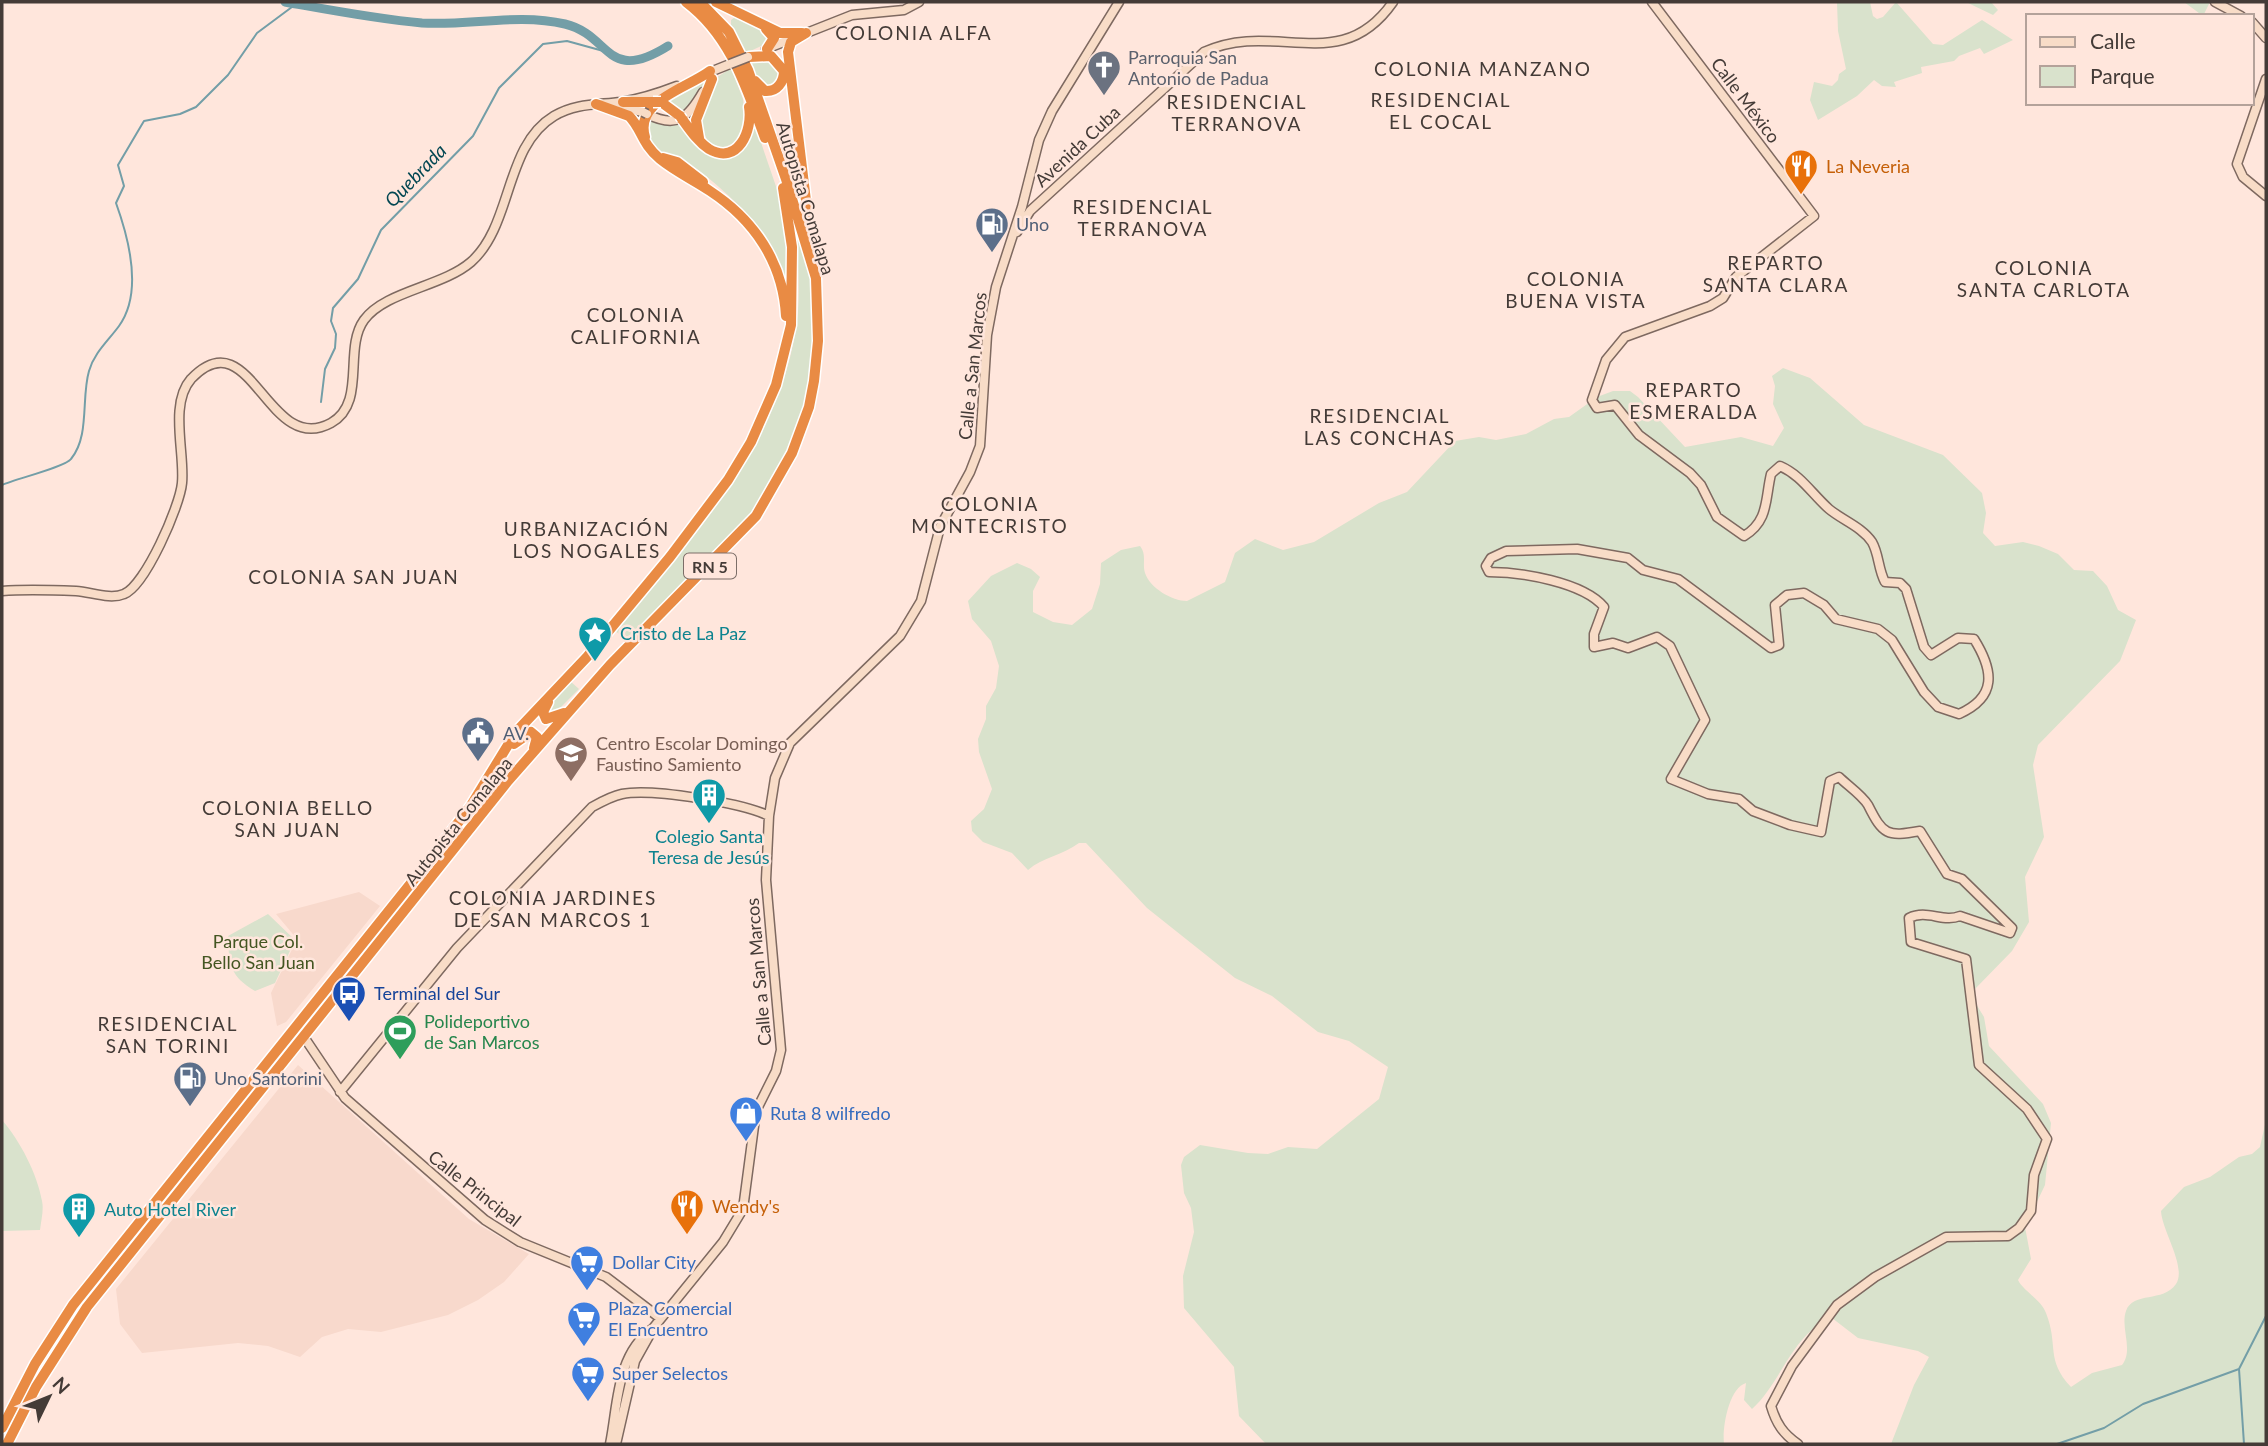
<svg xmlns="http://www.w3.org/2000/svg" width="2268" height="1446" viewBox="0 0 2268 1446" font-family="Lato,sans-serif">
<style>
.built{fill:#f8d9cc}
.green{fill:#d9e2cc}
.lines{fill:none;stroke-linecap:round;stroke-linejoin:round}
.stream{stroke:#739ea7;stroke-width:2}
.river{stroke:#739ea7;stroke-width:9}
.secondary-casing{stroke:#7e6960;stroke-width:11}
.highway-casing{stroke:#fff;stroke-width:13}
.secondary{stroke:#f8dcc7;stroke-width:8}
.highway{stroke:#e98b44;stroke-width:10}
.secondary-bridge-casing{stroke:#7e6960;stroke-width:11;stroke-linecap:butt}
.highway-bridge-casing{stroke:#fff;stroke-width:13;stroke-linecap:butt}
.secondary-bridge{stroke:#f8dcc7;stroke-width:8}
.highway-bridge{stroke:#e98b44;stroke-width:10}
.labels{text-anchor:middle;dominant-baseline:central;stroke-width:5;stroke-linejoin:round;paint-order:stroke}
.shield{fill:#ffe6dc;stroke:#7c6e68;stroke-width:2}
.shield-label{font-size:16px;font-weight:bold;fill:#443b37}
.worship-label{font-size:18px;fill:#5b616d;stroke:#ffe6dc;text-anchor:start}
.street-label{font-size:18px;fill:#443b37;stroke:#ffe6dc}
.food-label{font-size:18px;fill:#c56008;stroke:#ffe6dc;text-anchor:start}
.service-label{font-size:18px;fill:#4e5e75;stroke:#ffe6dc;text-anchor:start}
.culture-label{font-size:18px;fill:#0d838f;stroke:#ffe6dc;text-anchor:start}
.education-label{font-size:18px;fill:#785e54;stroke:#ffe6dc;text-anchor:start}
.park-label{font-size:18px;fill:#445622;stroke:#ffe6dc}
.transit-label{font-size:18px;fill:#164399;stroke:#ffe6dc;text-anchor:start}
.leisure-label{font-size:18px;fill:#27864d;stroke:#ffe6dc;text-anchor:start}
.shop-label{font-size:18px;fill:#366cbe;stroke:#ffe6dc;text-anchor:start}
.neighbourhood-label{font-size:19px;letter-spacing:2px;fill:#443b37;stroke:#ffe6dc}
.water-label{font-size:19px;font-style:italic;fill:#034752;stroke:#ffe6dc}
</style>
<rect width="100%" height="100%" fill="#ffe6dc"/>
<path class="built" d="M359,892L380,906L286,1022L277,1026L271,993L297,939L276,914Z
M298,1065L469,1219L529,1254L504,1282L478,1300L448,1315L381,1332L348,1329L322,1337L300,1357L268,1346L238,1343L142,1353L120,1324L116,1289Z"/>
<path class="green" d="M1837,2H1870L1873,16L1877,19L1883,17L1896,2L1933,44L1943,45L1982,20L2013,40L1984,54L1980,48L1959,56L1954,61L1921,67L1922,73L1894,82L1896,87L1882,86L1874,80L1857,96L1818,120L1810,100L1814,82L1832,86L1838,80L1839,74L1846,69L1838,31Z
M1966,2H1991L1998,10L1993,15Z
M2184,2H2210L2203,16Z
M735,17L767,32L768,43L746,53L731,27V20Z
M767,58L778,65L781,80L767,88L757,79L749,61Z
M731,68L743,99L746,130C734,144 726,153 708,142L700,124L716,78Z
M711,73L692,106L682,115L664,100Z
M646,116L666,124L681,120L710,153L744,146L751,136L754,122L781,201L789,244L790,309C780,283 772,252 758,229C748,211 717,185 701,172C670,149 649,163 646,116Z
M795,220C801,239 808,258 812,277C828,348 796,464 748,519C711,561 668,600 628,641L614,630C693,540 787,436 798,311C800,281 797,250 795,220Z
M1783,368L1810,378L1864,425L1943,455L1982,493L1986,513L1983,533L1995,546L2023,542L2039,546L2058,554L2074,570L2093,571L2107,586L2118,610L2136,620L2120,661L2038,745L2033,765L2044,837L2025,877L2029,922L2012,951L1974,990L1973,999L1984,1017L1989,1046L2043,1104L2051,1123L2045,1185L2025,1227L2031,1259L2018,1280C2024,1292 2041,1299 2046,1313C2059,1346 2045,1359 2071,1387L2092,1373L2122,1365C2134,1350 2120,1328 2126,1311C2133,1291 2163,1303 2176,1284C2187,1267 2162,1231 2161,1211L2184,1187L2210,1177L2239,1157L2252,1154L2260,1147L2266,1120V1444H1891L1914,1385L1929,1357L1918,1351L1858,1338L1832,1318C1792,1333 1782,1382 1752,1409L1744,1400L1746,1383C1729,1388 1722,1427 1724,1444H1266L1239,1416L1234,1367L1184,1308L1183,1276L1194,1232L1191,1208L1184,1193L1181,1165L1184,1157L1200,1145L1248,1153L1268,1154L1288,1147L1317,1149L1379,1099L1388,1067L1349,1041L1318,1032L1272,996L1235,978L1147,908L1086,843H1079C1063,855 1043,857 1028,870L1012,853L983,842L972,831L971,821L984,809L992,789L979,752L978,739L986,719V706L996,688L999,666L991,641L972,619L968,601L991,576L1017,563L1031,569L1040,577L1033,591V612L1053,622L1072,625L1092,609L1100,584L1101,563L1121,550L1140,546C1147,555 1142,563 1145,573C1150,588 1172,601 1187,601L1225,582L1235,553L1255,539L1283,550L1314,542L1379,503L1407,492L1455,441L1479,437L1496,440L1526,434L1554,419L1569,417L1597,397L1613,391H1630L1638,397L1685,447L1741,437L1773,446L1784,428L1773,404L1775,386L1772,376Z
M570,681L579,689L555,713L549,715L546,712L551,701Z
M268,914L295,940L275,983L255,991C230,976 229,965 228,936Z
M2,1120C20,1141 37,1173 42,1201C44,1210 41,1221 40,1230L2,1231Z"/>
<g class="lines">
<path class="stream" d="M321,402L325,369L335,348L336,334L331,321L333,308L358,279L381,230L473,136L499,88L543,44L567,41L607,52
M2,485C15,479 65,467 71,459C90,436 81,398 89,371C94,353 108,341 119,326C143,293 129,239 116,203L124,186L118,165L141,126L144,121L180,114L196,107L228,75L257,33L296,4
M2239,1369L2244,1444
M2057,1444L2104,1428L2143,1404L2239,1369L2266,1316"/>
<path class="river" d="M285,2C330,10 376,19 422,23C469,26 518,13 565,24C611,35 606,85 668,46"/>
<g class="secondary-casing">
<path id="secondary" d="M1652,2L1814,216L1736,277L1723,298L1710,306L1625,337L1606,360L1592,400L1597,408L1615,405L1639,435L1690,473L1701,485L1717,517L1744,536C1769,521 1765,499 1771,474L1780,466C1801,475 1812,494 1829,509C1842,520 1862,527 1872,542C1879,554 1878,569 1885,582L1900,583L1906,589L1924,647L1931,655L1958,638L1974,639C1994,671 1997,697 1959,714L1938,707L1924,692L1892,640L1878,629L1836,619L1824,605L1804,593L1787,595L1775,605L1779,645L1771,648L1678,579L1643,570L1628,558L1577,549L1506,551L1491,558L1486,566L1489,572C1521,572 1583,582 1604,607L1594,634V647L1613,643L1628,648L1657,637L1670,646L1705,720L1671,779L1708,794L1739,799L1753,811L1790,825L1821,832L1830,781L1839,777C1847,785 1862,795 1868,805C1883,835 1887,837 1920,831L1947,874L1962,879L2012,928L2010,933L1960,916C1943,923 1927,909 1909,918L1911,942L1966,959L1979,1065L2027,1109L2047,1139L2034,1175L2031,1211L2019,1228L2008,1236L1946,1237L1875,1277L1837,1305L1792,1366L1771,1406C1776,1423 1783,1434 1798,1444
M2215,2L2241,16
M2252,22L2266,38
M766,49L852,15L904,10L919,2
M705,74L730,64
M2266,79L2237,164L2243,177L2266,196
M614,106L643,112
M647,114C677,129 688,118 703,92
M1017,232L1030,211L1204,52C1275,19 1340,78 1393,2
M2,591C26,589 52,590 76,591C91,592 110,600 124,594C145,586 180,506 182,483C185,453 169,404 191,379C251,316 267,458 331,423C367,403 343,349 364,320C385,291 442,287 471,262C513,225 504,146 554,116C576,103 597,105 621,102C640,99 659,93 677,86
M304,1037L345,1098L485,1220L520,1242L606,1277L660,1318
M340,1092L457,948L592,807C601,802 612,796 622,794C651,788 743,803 769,816
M610,1444C618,1405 616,1355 652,1329
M616,1444L635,1361L654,1327L723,1242L743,1209L756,1111L776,1071L781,1050L766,880L769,816L775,778L790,743L900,636L921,601L940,527L970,472L980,446L987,335L996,287L1022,207L1039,140L1052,111L1119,2"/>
</g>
<g class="highway-casing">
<path id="highway" d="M686,2C731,36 746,87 765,138
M716,2L780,33H802
M766,29L774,38L767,49
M806,33L791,42L788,52L811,242
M749,57L771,56L784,71C784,82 777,92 765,91L755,81
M623,102H653
M661,102L680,116
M596,104L629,116C642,129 641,143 660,159C676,172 694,180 710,191C754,220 783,262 786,316
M682,119C690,130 698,142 709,149C738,166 753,130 749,107
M645,137C634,101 686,89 710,71
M699,138L696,120L712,79
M663,158L677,162L703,182
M548,702L543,712L546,719L564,713
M514,744L531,732L537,737L534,748
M2,1428L35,1364L73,1305L432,857L470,807L516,732L587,657L670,557L728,480L751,442L776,385L791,325L792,247L783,188
M7,1444L36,1387L87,1307L508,781L610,665L756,516L792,453L809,407L814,381L818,341L816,278L786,179L748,70L729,32L700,2"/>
</g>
<use href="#secondary" class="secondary"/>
<use href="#highway" class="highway"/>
<g class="secondary-bridge-casing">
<path id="secondary-bridge" d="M730,64L748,57
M643,112L647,114"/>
</g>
<g class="highway-bridge-casing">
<path id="highway-bridge" d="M653,102H661
M680,116L682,119"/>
</g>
<use href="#secondary-bridge" class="secondary-bridge"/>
<use href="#highway-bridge" class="highway-bridge"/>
</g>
<defs>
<g id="church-pin" transform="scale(1.75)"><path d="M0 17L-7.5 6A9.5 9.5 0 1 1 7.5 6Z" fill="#6b7280" stroke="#ffe6dc"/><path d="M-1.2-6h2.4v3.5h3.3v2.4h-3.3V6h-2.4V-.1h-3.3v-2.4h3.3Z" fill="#fff"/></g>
<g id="restaurant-pin" transform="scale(1.75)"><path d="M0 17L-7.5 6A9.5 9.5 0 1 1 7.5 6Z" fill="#e8710a" stroke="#ffe6dc"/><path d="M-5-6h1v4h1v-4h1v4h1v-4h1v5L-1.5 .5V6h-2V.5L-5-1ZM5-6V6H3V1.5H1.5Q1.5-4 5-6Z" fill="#fff"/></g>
<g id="fuel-pin" transform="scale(1.75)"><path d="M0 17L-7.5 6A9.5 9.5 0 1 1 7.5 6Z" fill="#5c6f8a" stroke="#ffe6dc"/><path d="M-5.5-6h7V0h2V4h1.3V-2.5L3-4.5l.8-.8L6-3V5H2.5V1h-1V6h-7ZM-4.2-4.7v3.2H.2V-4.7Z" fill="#fff"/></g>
<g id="sight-pin" transform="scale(1.75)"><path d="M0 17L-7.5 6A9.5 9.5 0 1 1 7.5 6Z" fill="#0f9aa8" stroke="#ffe6dc"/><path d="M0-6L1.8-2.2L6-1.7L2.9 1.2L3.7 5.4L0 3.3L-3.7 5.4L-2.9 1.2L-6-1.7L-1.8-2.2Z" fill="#fff"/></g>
<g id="civic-pin" transform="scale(1.75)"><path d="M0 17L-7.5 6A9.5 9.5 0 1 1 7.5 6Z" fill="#5c6f8a" stroke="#ffe6dc"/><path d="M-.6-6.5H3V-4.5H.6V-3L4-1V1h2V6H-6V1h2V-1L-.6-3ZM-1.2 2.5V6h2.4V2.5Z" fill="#fff"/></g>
<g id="school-pin" transform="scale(1.75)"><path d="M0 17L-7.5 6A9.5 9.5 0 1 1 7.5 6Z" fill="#8d6e63" stroke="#ffe6dc"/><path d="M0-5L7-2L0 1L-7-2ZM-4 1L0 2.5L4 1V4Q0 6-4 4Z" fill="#fff"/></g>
<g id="building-pin" transform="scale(1.75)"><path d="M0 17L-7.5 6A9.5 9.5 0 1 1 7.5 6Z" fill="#0f9aa8" stroke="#ffe6dc"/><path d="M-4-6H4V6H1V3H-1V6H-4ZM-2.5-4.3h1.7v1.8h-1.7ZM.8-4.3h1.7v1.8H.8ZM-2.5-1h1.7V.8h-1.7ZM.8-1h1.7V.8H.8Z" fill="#fff"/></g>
<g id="bus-pin" transform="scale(1.75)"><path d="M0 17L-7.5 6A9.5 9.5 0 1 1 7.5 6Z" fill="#1a4fb4" stroke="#ffe6dc"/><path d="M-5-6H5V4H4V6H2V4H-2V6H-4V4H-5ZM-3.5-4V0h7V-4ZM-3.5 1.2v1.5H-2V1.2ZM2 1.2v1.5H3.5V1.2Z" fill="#fff"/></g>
<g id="stadium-pin" transform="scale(1.75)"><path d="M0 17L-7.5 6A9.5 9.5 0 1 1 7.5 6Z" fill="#2e9e5b" stroke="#ffe6dc"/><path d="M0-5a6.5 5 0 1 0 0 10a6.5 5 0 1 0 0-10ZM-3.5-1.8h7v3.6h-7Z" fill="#fff"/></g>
<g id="shop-pin" transform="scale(1.75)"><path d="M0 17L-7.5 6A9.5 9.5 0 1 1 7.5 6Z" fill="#3f7fe0" stroke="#ffe6dc"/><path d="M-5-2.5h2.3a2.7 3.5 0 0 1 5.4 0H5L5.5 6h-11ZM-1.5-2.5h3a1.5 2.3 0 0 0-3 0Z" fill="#fff"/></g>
<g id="supermarket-pin" transform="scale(1.75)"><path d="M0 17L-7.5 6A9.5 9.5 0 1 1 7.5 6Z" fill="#3f7fe0" stroke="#ffe6dc"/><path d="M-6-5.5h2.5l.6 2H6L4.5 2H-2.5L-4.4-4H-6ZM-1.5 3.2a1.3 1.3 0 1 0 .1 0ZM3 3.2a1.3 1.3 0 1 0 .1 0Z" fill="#fff"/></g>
</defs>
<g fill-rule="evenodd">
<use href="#church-pin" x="1104" y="67"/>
<use href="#restaurant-pin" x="1801" y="166"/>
<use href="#fuel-pin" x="992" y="224"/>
<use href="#sight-pin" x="595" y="633"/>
<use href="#civic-pin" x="478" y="733"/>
<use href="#school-pin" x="571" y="753"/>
<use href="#building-pin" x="709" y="795"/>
<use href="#bus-pin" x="349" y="993"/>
<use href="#stadium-pin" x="400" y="1031"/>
<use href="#fuel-pin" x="190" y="1078"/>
<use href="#shop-pin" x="746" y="1113"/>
<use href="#restaurant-pin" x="687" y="1206"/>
<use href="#building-pin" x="79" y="1209"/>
<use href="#supermarket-pin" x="587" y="1262"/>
<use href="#supermarket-pin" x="584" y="1318"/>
<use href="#supermarket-pin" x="588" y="1373"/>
</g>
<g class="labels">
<rect class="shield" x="684" y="553.5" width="52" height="25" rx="5"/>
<g class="shield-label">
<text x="710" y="566">RN 5</text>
</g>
<g class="worship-label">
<text x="1128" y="57">Parroquia San<tspan x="1128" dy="21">Antonio de Padua</tspan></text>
</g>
<g class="street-label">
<text transform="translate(1746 100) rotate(53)">Calle México</text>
<text transform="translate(1077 146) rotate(-43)">Avenida Cuba</text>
<text transform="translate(806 198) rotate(73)">Autopista Comalapa</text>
<text transform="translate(972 366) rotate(-84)">Calle a San Marcos</text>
<text transform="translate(458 821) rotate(-51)">Autopista Comalapa</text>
<text transform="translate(758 972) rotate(-95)">Calle a San Marcos</text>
<text transform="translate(475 1188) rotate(38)">Calle Principal</text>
</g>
<g class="food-label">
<text x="1826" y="166">La Neveria</text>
<text x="712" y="1206">Wendy's</text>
</g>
<g class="service-label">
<text x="1016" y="224">Uno</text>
<text x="503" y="733">AV.</text>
<text x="214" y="1078">Uno Santorini</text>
</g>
<g class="culture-label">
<text x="620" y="633">Cristo de La Paz</text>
<text x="709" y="836" text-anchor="middle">Colegio Santa<tspan x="709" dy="21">Teresa de Jesús</tspan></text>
<text x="104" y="1209">Auto Hotel River</text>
</g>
<g class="education-label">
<text x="596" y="743">Centro Escolar Domingo<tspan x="596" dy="21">Faustino Samiento</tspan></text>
</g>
<g class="park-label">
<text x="258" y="941">Parque Col.<tspan x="258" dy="21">Bello San Juan</tspan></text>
</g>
<g class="transit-label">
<text x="374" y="993">Terminal del Sur</text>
</g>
<g class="leisure-label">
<text x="424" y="1021">Polideportivo<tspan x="424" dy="21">de San Marcos</tspan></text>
</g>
<g class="shop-label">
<text x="770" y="1113">Ruta 8 wilfredo</text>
<text x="612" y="1262">Dollar City</text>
<text x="608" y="1308">Plaza Comercial<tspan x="608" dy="21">El Encuentro</tspan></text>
<text x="612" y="1373">Super Selectos</text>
</g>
<g class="neighbourhood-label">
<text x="914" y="32">COLONIA ALFA</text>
<text x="1483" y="68">COLONIA MANZANO</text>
<text x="1441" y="99">RESIDENCIAL<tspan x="1441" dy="22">EL COCAL</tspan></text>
<text x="1237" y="101">RESIDENCIAL<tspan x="1237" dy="22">TERRANOVA</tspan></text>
<text x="1143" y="206">RESIDENCIAL<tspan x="1143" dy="22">TERRANOVA</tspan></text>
<text x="1776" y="262">REPARTO<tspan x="1776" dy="22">SANTA CLARA</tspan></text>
<text x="2044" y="267">COLONIA<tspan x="2044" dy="22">SANTA CARLOTA</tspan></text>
<text x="1576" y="278">COLONIA<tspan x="1576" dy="22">BUENA VISTA</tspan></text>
<text x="636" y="314">COLONIA<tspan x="636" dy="22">CALIFORNIA</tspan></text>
<text x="1694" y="389">REPARTO<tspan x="1694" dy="22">ESMERALDA</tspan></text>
<text x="1380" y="415">RESIDENCIAL<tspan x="1380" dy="22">LAS CONCHAS</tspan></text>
<text x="990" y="503">COLONIA<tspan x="990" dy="22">MONTECRISTO</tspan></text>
<text x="587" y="528">URBANIZACIÓN<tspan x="587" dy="22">LOS NOGALES</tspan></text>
<text x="354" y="576">COLONIA SAN JUAN</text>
<text x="288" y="807">COLONIA BELLO<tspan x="288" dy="22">SAN JUAN</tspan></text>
<text x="553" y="897">COLONIA JARDINES<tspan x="553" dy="22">DE SAN MARCOS 1</tspan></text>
<text x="168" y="1023">RESIDENCIAL<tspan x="168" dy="22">SAN TORINI</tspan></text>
</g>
<g class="water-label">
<text transform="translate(415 175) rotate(-46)">Quebrada</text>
</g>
</g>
<rect width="2268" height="1446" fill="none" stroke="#443b37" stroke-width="7"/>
<rect x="2026" y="14" width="228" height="91" fill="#ffe6dc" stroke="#b4a29a" stroke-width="2"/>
<rect x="2040" y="37" width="35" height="10" fill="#f8dcc7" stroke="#b4a29a" stroke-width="2"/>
<text x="2090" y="49" font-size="21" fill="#443b37">Calle</text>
<rect x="2040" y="66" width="35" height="21" fill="#d9e2cc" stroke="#b4a29a" stroke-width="2"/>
<text x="2090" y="84" font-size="21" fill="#443b37">Parque</text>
<g transform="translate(49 1397) rotate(47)" stroke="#ffe6dc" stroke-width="5" paint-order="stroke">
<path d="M0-5L12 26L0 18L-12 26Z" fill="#443b37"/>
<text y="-10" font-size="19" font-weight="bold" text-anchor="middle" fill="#443b37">N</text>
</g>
</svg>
